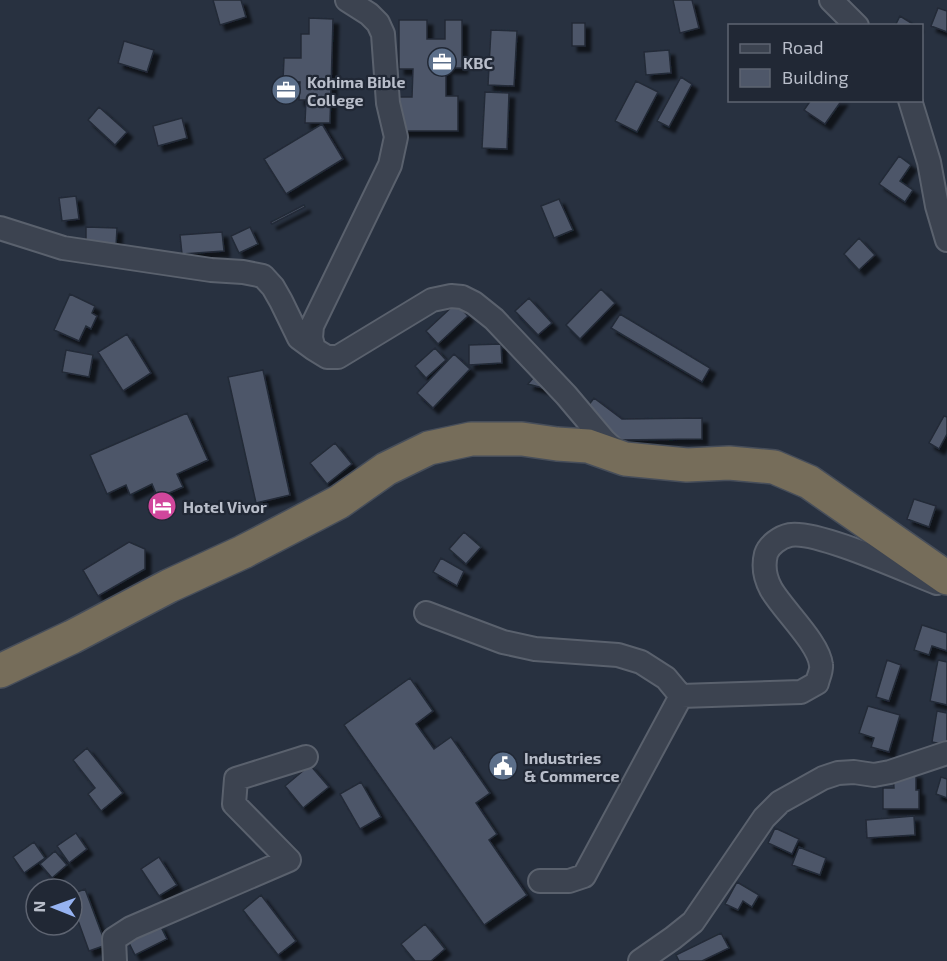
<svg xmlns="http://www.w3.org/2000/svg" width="947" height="961" viewBox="0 0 947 961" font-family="'Exo 2',sans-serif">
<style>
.building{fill:#4e5769;stroke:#232a37;stroke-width:1.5;filter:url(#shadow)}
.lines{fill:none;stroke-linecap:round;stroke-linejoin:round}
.minor-casing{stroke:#5a616d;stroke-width:26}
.highway-casing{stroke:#474e5a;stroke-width:36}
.minor{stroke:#3c4350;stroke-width:22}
.highway{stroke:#766d5a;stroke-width:33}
.labels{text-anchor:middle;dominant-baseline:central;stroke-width:4.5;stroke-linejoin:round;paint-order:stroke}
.poi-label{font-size:16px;font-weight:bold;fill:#b9beca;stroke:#212835;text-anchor:start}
</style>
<defs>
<filter id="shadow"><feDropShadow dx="5.5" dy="5.5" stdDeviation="1.5" flood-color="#0009"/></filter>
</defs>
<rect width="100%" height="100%" fill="#283140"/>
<path class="building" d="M213,0H241L246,17L220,25Z
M673,0H692L699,28L680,33Z
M938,8L947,11V32L931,26Z
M900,16L916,26H895Z
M309,18L333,19L330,123H305L306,100H299L300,82L283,81L284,58H301V34H309Z
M399,20H427V39H445V20H462V68H446V96H458V131H399V97H412L413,69H399Z
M572,23H585V46H572Z
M491,30L517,31L514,86L488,85Z
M124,41L154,50L147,72L118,63Z
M669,50L671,73L646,75L644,52Z
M681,77L692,84L669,127L657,121Z
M636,81L658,92L637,132L615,121Z
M485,92L509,93L507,149L482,148Z
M811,100H842L825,124L804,110Z
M99,107L127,132L115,145L88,120Z
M182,118L187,138L158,146L153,126Z
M322,124L343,159L286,194L264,159Z
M899,156L911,165L900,181L913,190L905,202L879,184Z
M76,196L79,219L62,221L59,198Z
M559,199L573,230L554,238L541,206Z
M304,205L305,207L272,224L271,222Z
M86,227L117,228L116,246L86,245Z
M250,227L258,244L239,253L231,236Z
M222,232L224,251L182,254L180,235Z
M859,238L875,255L859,270L844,254Z
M601,289L615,303L580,339L566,325Z
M70,294L95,306L92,313L97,316L91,329L86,326L79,341L54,330Z
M529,298L552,323L538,335L515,311Z
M456,303L468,316L438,344L426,331Z
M620,314L710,368L702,382L611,328Z
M127,334L151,373L123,391L98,352Z
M501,344L502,363L469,365V345Z
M435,348L446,360L426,378L415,366Z
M66,350L93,355L89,377L62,372Z
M454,354L470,369L433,408L417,393Z
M263,370L290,495L256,503L228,377Z
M538,372L561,393L528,384Z
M594,398L622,419L702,418V439L615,440L582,414Z
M187,413L208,460L177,474L183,487L158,498L152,484L130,495L126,485L107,494L90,455Z
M944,416L947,417V434L939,449L929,443Z
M335,443L352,464L327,484L310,463Z
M914,499L936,506L929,527L907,519Z
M464,532L481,547L466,564L449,549Z
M129,542L145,549V569L98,596L83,570Z
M441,558L464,571L457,586L433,572Z
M922,625L947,633V651L932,646L929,655L914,650Z
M887,660L901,665L889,701L876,697Z
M938,660L947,662V705L930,701Z
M410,678L433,711L416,724L434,749L451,737L490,793L476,803L497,834L489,840L527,895L484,925L344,725Z
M868,706L900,715L889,752L871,747L874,738L859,733Z
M937,711L947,713V745L932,742Z
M87,748L123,793L101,811L88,794L95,788L73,760Z
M310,765L329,787L303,808L285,786Z
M893,773H916V790H919V809H883V788H894Z
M941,777L947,779V798L936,794Z
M361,782L381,817L360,829L340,794Z
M914,816L915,835L867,838L866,820Z
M775,828L799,839L792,854L768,843Z
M76,833L87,849L69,863L57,846Z
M34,842L45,858L24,873L13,857Z
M799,847L826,858L820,875L792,865Z
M55,851L67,865L52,878L40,864Z
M159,857L177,885L159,896L141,869Z
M737,882L759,895L752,907L743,901L738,910L725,904Z
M85,889L106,945L89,951L72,904V894Z
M261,895L296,941L278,955L243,910Z
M425,924L445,949L431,961H415L401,944Z
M160,925L167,939L135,955L128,941Z
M721,933L729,948L702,961H679L676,955Z"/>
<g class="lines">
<g class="minor-casing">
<path id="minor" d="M347,0L369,14L378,23L383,34L388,103L396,137L390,165L312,326L311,338L314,349L327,357H338L432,300L451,296L462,297L474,303L494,319L566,395L604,440L617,452
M831,0L857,26
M910,100L929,162L937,206L947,240
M0,228L63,248L211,270L243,272L263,276L273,287L281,301L299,338L314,349
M426,613L503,642L535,649L618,655L641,662L666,678L681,696L801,692L817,683C818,678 822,670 821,665C819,643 783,610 771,589C765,578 763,566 766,554C769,545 780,537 790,535C817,530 908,572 937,583
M540,881H569L584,876L681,696
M115,961L114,939L131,928L289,860L234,804L236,779L306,757
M640,961L673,938L693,922L764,818L780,802L823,778L838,773L854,772L874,775L890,772L947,753"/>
</g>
<g class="highway-casing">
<path id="highway" d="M0,671L72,637L169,586L243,552L339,502L386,469L429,448L471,439H522L557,444L588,446L625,459L687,465L729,463L774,467L809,482L947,578"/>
</g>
<use href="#minor" class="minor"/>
<use href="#highway" class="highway"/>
</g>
<defs>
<g id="office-disc" transform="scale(1.5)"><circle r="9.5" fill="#5c6f8a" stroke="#212835"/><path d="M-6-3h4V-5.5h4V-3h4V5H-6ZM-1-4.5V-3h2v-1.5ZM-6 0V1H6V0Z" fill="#fff"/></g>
<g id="hotel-disc" transform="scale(1.5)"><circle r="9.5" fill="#d1479c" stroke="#212835"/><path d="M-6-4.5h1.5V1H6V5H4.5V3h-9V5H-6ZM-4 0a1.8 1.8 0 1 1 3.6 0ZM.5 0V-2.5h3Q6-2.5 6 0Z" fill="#fff"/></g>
<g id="civic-disc" transform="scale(1.5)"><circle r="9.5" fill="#5c6f8a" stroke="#212835"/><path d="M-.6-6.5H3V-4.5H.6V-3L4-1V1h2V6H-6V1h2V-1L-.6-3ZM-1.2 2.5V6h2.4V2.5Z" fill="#fff"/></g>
</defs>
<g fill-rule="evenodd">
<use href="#office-disc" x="442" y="62"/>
<use href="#office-disc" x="286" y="90"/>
<use href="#hotel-disc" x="162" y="506"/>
<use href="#civic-disc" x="503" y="766"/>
</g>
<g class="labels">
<g class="poi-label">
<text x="463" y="62">KBC</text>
<text x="307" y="81">Kohima Bible<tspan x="307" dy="18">College</tspan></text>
<text x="183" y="506">Hotel Vivor</text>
<text x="524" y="757">Industries<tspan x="524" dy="18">&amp; Commerce</tspan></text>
</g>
</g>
<rect x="728" y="24" width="195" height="78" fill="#212835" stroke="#5e6471" stroke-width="1.5"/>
<rect x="740" y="44" width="30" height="9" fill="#3c4350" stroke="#5e6471" stroke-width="1.5"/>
<text x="782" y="54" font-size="18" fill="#b9beca">Road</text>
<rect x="740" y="69" width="30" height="18" fill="#4e5769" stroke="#5e6471" stroke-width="1.5"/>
<text x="782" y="84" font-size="18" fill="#b9beca">Building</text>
<g transform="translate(54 907) rotate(271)"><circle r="28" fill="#212835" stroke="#5e6471" stroke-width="1.5"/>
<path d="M0-4.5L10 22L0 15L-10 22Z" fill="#96b3f2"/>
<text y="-9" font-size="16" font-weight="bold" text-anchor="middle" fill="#b9beca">N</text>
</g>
</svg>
